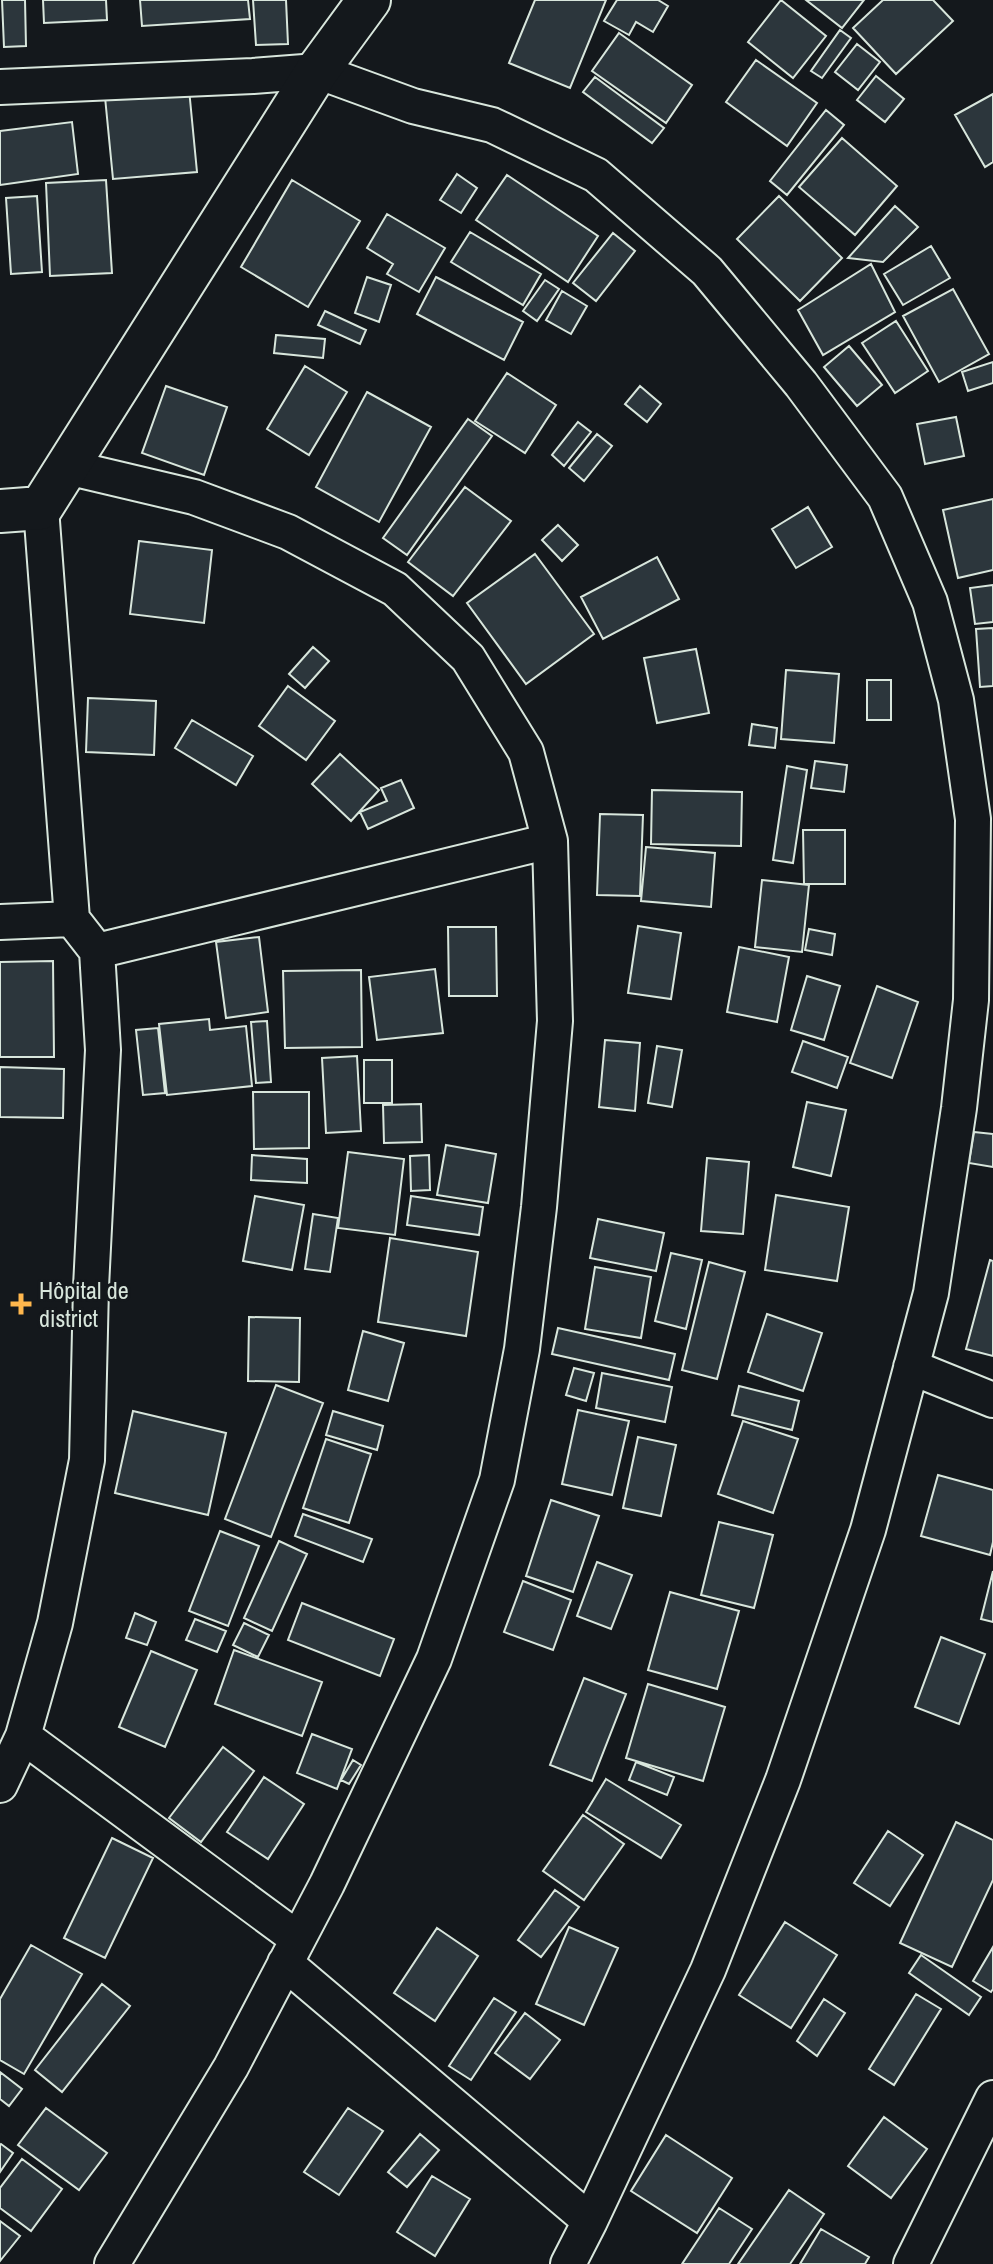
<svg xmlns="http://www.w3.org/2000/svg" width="993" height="2264" viewBox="0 0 993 2264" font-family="'Archivo Narrow',sans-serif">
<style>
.building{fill:#2c363c;stroke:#d8e6dc;stroke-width:2}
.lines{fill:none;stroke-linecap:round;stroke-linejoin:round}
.minor-casing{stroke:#d8e6dc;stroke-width:38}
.tertiary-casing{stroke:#d8e6dc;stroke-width:46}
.minor{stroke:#14181c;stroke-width:34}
.tertiary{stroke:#14181c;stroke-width:42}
.poi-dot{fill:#ffb74d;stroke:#14181c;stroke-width:3}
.labels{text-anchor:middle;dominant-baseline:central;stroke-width:6;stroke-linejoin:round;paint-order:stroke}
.poi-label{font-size:24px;fill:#d8e6dc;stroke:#14181c;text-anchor:start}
</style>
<rect width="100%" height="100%" fill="#14181c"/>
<path class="building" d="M2,0H25L26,46L4,47Z
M43,0H106L107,20L44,23Z
M140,0H248L250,19L142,26Z
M253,0H286L288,44L256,45Z
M535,0H606L570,88L509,63Z
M617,0H658L668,6L653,32L636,22L629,35L604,21Z
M781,0L826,36L793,78L748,42Z
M806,0H864L842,28Z
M883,0H933L953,21L896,74L853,28Z
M840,30L851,38L822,78L811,71Z
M619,33L692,85L666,123L592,71Z
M857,44L880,62L858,90L835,72Z
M756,60L817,103L787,146L726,102Z
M876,76L904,99L885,122L857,100Z
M595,77L664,128L652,143L583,92Z
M189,89L197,172L113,179L105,97Z
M993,94V162L985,167L955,115Z
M826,110L844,125L787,195L770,181Z
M72,122L78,174L0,185V131Z
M842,138L897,186L855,235L799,187Z
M457,174L477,188L461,213L440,200Z
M507,175L598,236L568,282L476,220Z
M106,180L112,273L50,276L46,183Z
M292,180L360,221L308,307L241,267Z
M37,196L42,272L11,274L6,198Z
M779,196L842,258L800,301L737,239Z
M895,206L918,227L883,262L848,258Z
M387,214L445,248L419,292L387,274L393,264L367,248Z
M470,232L541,274L523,305L451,262Z
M613,233L635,251L596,301L573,283Z
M931,246L950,278L903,305L884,274Z
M871,264L895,312L823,355L798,310Z
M367,277L391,285L379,322L355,313Z
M436,277L523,322L504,360L417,314Z
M545,280L559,289L537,321L523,311Z
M953,289L989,354L939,382L903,316Z
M562,291L587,306L571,334L546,320Z
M325,311L366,330L360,344L318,325Z
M896,321L928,371L895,393L862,343Z
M276,335L325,339L323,358L274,353Z
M849,346L882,385L857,406L824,367Z
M993,362V383L968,391L962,372Z
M305,366L347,392L309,455L267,429Z
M507,373L556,405L525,453L475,421Z
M166,386L227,407L204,475L142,453Z
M640,386L661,404L647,422L625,404Z
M367,392L431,427L379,522L316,487Z
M956,417L964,456L925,464L917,424Z
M468,419L492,436L407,555L383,538Z
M578,422L591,432L564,466L552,455Z
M597,434L612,446L584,481L569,468Z
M465,487L511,521L453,596L408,562Z
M993,499V570L958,578L943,510Z
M808,507L832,547L796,568L772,529Z
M558,525L578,545L562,561L542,540Z
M139,541L212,550L204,623L130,614Z
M535,554L594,634L526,684L467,603Z
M657,557L679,599L603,639L581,597Z
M993,585V622L975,624L970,588Z
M993,628V686L980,687L976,629Z
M313,647L329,661L305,688L289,674Z
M696,649L709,713L657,723L644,658Z
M786,670L839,674L834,743L781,739Z
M867,680H891V720H867Z
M288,686L335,721L306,760L259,726Z
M88,698L156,701L154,755L86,752Z
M192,720L253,756L236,785L175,748Z
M752,724L777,728L775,748L749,745Z
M340,754L379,790L351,821L312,784Z
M815,761L847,765L844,792L811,788Z
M787,766L807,770L793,863L773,860Z
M401,780L414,808L368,829L360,812L387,801L381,788Z
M652,790L742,792L741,846L651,844Z
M600,814L643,815L640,896L597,895Z
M803,830H845V884H804Z
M646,847L715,853L711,907L641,901Z
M762,880L809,885L802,952L755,947Z
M638,926L681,933L671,999L628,993Z
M448,927H496L497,996H449Z
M809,929L835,934L832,955L805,950Z
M259,937L268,1012L226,1018L216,942Z
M739,947L789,957L777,1022L727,1012Z
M53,961L54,1057H0V962Z
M435,969L443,1033L377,1040L369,977Z
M361,970L362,1047L285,1048L283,971Z
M807,976L840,986L824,1040L791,1030Z
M877,986L918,1002L892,1078L850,1063Z
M209,1019L210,1030L246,1026L252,1086L167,1095L159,1024Z
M267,1021L271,1082L256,1083L251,1022Z
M158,1028L165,1093L143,1095L136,1030Z
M605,1040L640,1043L635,1111L599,1107Z
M803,1041L848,1057L837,1088L792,1072Z
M657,1046L682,1050L672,1107L648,1103Z
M357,1056L361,1131L326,1133L322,1058Z
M364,1060H392V1103H364Z
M0,1067L64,1069L63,1118L0,1117Z
M253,1092H309V1148L254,1149Z
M807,1102L846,1110L831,1176L793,1167Z
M421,1104L422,1142L384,1143L383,1105Z
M974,1132L993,1134V1167L969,1163Z
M446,1145L496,1154L488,1203L437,1195Z
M348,1152L404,1159L395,1235L338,1228Z
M252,1155L307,1159V1183L251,1180Z
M429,1155L430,1190L411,1191L410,1156Z
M707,1158L749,1162L743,1234L701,1231Z
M776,1195L849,1207L837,1281L765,1270Z
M255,1196L304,1205L292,1270L243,1261Z
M411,1196L483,1207L479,1235L407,1225Z
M313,1214L338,1218L330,1272L305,1269Z
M598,1219L664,1233L656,1271L590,1258Z
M390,1238L478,1252L466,1336L378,1322Z
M671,1253L702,1260L686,1329L655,1321Z
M990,1260L993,1261V1356L966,1349Z
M709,1262L745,1272L717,1379L682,1370Z
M595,1267L651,1277L641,1338L585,1329Z
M767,1314L822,1333L803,1391L748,1372Z
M249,1317L300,1318L299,1382L248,1381Z
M558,1328L675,1354L669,1380L552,1354Z
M363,1331L404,1343L388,1401L348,1390Z
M574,1368L594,1373L586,1401L566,1395Z
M602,1373L672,1387L665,1422L596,1408Z
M276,1385L323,1403L271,1537L225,1519Z
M739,1386L799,1401L792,1430L732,1415Z
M578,1410L629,1421L612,1495L562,1484Z
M133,1411L226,1433L208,1515L115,1493Z
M333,1411L383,1426L377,1450L326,1435Z
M743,1421L798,1439L773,1513L718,1494Z
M638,1437L676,1445L661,1516L623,1508Z
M326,1439L371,1454L349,1523L303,1508Z
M938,1475L993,1490V1542L990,1555L921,1536Z
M551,1500L599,1516L573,1592L526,1576Z
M303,1514L372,1539L363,1562L295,1536Z
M719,1522L773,1535L754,1608L701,1595Z
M220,1531L259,1546L228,1626L189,1611Z
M279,1541L307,1554L272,1631L244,1618Z
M597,1562L632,1575L611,1629L577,1616Z
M993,1571V1622L981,1619Z
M523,1581L571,1600L553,1650L504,1632Z
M670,1592L739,1611L717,1689L648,1670Z
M302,1603L394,1639L380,1676L288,1640Z
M135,1613L156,1622L147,1645L126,1638Z
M195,1619L226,1631L217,1652L186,1640Z
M244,1623L269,1635L258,1657L233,1645Z
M941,1637L985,1654L959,1724L915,1707Z
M234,1650L322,1682L302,1736L215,1704Z
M151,1651L197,1670L165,1747L119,1727Z
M584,1678L626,1694L592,1781L550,1765Z
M648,1684L725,1707L703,1781L626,1758Z
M312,1734L352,1749L337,1789L297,1773Z
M223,1747L254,1771L201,1842L169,1818Z
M353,1760L361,1765L349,1784L341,1780Z
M636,1762L674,1777L667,1795L629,1780Z
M264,1777L304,1804L268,1859L227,1832Z
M606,1779L681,1825L661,1858L586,1812Z
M583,1815L624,1844L584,1900L543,1871Z
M956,1822L993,1840V1880L952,1967L900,1943Z
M888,1831L923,1855L890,1906L854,1883Z
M112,1838L153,1858L105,1958L64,1938Z
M555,1890L579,1907L541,1957L518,1940Z
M785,1922L837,1955L791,2028L739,1995Z
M569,1927L618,1948L584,2025L536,2004Z
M437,1928L478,1956L435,2021L394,1993Z
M31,1945L82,1974L24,2074L0,2060V1999Z
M993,1947V1989L991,1992L973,1981Z
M921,1955L981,1997L969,2015L909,1973Z
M102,1984L130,2006L62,2092L35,2070Z
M916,1994L941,2009L894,2085L869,2069Z
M494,1998L516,2012L471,2080L449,2066Z
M824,1999L845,2013L817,2056L797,2041Z
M525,2013L560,2040L530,2079L495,2053Z
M0,2072L22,2089L9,2106L0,2099Z
M46,2108L107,2153L79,2190L18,2145Z
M348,2108L383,2131L339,2195L304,2172Z
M884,2117L927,2149L891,2198L848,2166Z
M420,2134L439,2150L407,2187L388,2172Z
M666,2135L732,2178L697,2233L631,2191Z
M1,2144L13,2153L0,2172V2145Z
M22,2159L62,2189L31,2231L0,2208V2188Z
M432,2176L470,2199L435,2256L397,2232Z
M789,2190L824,2214L790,2264H738Z
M719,2208L752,2229L729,2264H682Z
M0,2221L20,2236L0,2261Z
M821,2229L869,2257L865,2264H800Z"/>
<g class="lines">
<g class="minor-casing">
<path id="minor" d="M0,87L253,76L317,71L413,106L492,125L596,175L707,271L801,384L885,497L930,602L956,700L973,819L971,1000L959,1108L931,1293L868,1530L783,1780L708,1970L590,2221L568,2264
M67,467L194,497L288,532L395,589L468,658L526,752L550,841L555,1021L539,1207L522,1349L497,1480L434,1659L327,1884L231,2067L112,2264
M41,508L72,919
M0,922L72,919
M97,951L550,841
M911,1367L993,1400
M23,1736L298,1939
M0,1785L23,1736L55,1623L87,1460L91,1287L103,1050L97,951L72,919
M285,1963L590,2221
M911,2264L993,2098"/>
</g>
<g class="tertiary-casing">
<path id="tertiary" d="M0,511L41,508L317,71L369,0"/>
</g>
<use href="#minor" class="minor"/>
<use href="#tertiary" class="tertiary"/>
</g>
<path class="poi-dot" d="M17 1292h8v8h8v8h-8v8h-8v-8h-8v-8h8z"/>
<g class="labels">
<g class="poi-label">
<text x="39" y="1290">Hôpital de<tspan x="39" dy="28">district</tspan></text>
</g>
</g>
</svg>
